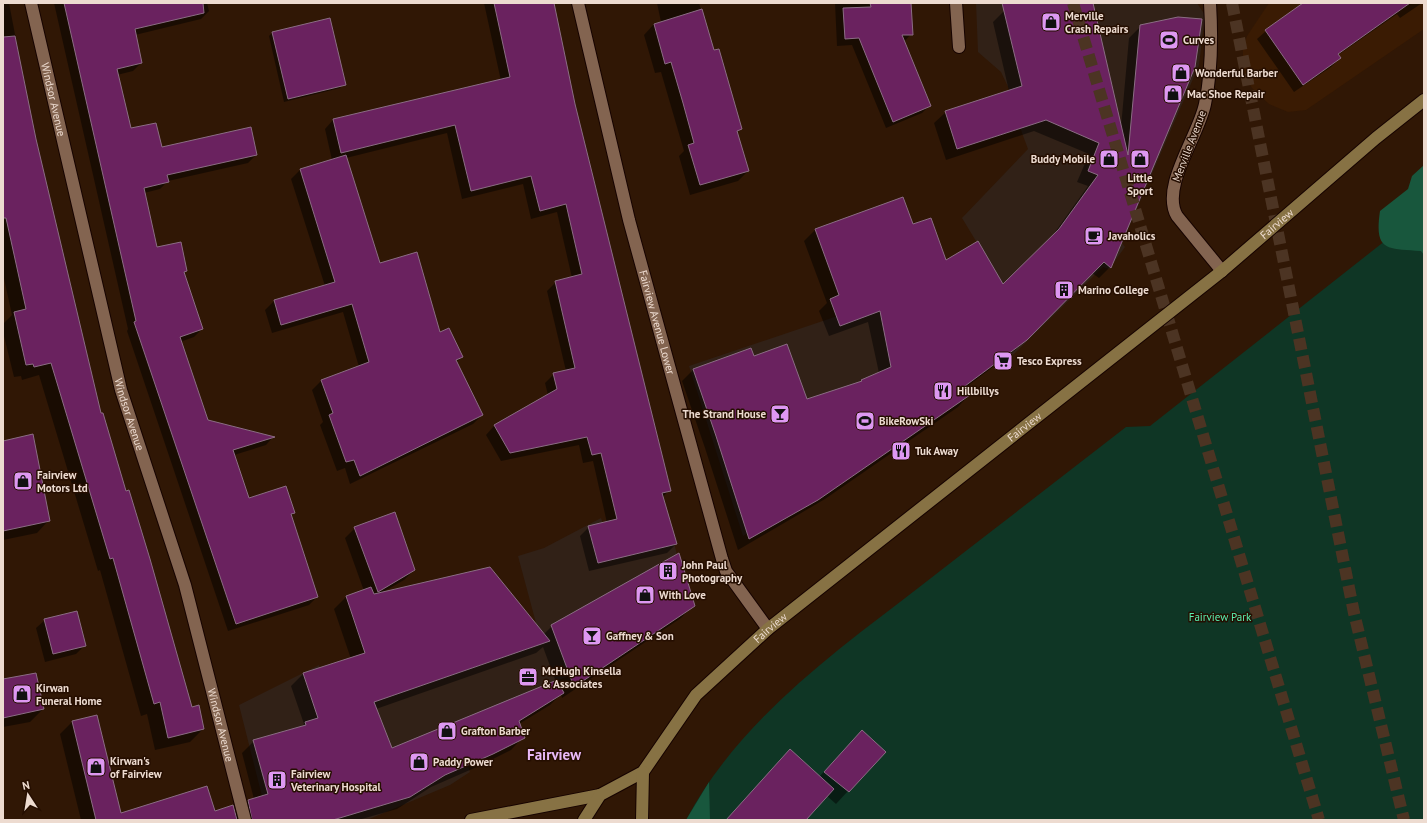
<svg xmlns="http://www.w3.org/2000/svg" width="1427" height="823" viewBox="0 0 1427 823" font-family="'PT Sans',sans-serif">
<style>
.commercial{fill:#312117}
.built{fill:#3a1b03}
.green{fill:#0f3625}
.forest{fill:#18573d}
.shadow{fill:#0007;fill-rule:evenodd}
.building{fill:#6a225f;stroke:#8b6d84}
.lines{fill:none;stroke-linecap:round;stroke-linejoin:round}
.highway-tunnel{stroke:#4c3423;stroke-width:12;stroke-dasharray:12 6;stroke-linecap:butt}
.street-casing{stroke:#160300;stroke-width:14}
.secondary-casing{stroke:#160300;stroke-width:14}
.street{stroke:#836450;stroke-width:12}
.secondary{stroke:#877244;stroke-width:12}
.labels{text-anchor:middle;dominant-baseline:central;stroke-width:3;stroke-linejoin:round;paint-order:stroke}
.poi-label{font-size:11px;font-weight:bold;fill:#eddbd0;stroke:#250e00;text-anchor:start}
.street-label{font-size:11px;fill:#eddbd0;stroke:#250e00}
.park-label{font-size:11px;fill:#5af2b3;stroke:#250e00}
.district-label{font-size:15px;font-weight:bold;fill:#e9b9f7;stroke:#250e00}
</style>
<rect width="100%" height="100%" fill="#301705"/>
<path class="commercial" d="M976,3H1197L1205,15L1199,65L1122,243L1125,247L1109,269L1103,267L1014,354L964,381L970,390L826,493L743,536L689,366L956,276L985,256L962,218L1028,149L1022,133L1010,91L1001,72L978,52Z
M663,496L686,593L604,661L554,682L467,764L470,772L450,785L367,820H268L239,705L319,665L331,713L487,658L536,623L518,556L544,548L601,518L612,550Z"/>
<path class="built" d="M1269,3H1424V29L1306,110L1288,112L1269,104L1252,88L1245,77L1243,65V49L1247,36Z"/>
<path class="green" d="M1424,189V820H686C739,720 835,652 922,585C990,532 1058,480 1126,427L1150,426L1395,233Z"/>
<path class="forest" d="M1424,165V255L1421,251C1387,248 1374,252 1380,211L1408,189L1412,176Z
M709,782L710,820H686Z"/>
<path class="shadow" d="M3,3H9L35,139L100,414L191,708L203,729L190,742L155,750L147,714L141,716L100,570L98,571L39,375L22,380L21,376L14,377L3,332V324L12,315L3,274Z
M54,3H207L209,11L201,19L135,35L141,63L133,71L117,75L130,129L161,148L256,155L248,163L168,181L160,189L144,193L157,248L186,271L183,273L202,329L194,337L180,342L207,421L273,437L266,445L234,455L249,499L294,513L291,516L317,597L309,605L228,631L127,331L128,329Z
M484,3H553L574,104L669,490L663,497L676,544L667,553L589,571L580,536L589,527L607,523L593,461L583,463L579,445L501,461L486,435L494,426L548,395L545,383L554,374L566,371L547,291L556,282L572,278L557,212L531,219L523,184L462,199L447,133L346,158L379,264L462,357L456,362L482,415L473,424L350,484L345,468L337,471L320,425L323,422L312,390L321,381L359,367L343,312L272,333L265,310L274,301L325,286L291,179L300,170L332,160L325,129L333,120L501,81Z
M657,3H699L713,51L740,129L737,133L748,171L738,181L690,195L679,156L684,151L661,72L655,73L644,35L654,24L661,22Z
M835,3H910L911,34L904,42L929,106L922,113L886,128L852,45L837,46Z
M1039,3H1092L1121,127L1129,38L1141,26L1178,18L1110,267L1099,278L1092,273L1014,351L965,388L969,395L958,407L825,499L738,550L705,448L682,381L693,370L751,350L753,358L806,401L860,383L879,373L868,322L829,336L819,311L827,303L804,241L815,230L912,225L946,261L1003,286L1048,242L1088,186L1077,182L1089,154L1034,131L946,160L934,123L946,112L1009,91L993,22L1004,11Z
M1305,3H1422L1400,18L1397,14L1338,55L1340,58L1331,67L1294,92L1257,39L1266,31Z
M273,32L344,84L340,88L284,102L269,36Z
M3,442L49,520L37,533L3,540Z
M355,528L414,570L404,580L383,592L543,635L552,626L693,605L681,618L562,698L561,694L550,705L519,724L523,737L511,750L479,766L431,787L397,809L358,820H81L60,734L72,722L97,716L120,814L214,812L235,814L248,801L254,799L242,753L254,741L300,728L304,724L291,686L303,674L351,659L334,609L346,597L364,591L345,538ZM543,647L556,682L392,749L376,709L536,653Z
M45,620L85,645L76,654L45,662L36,628Z
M3,677L4,680L43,709L30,722L3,727Z
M850,744L884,752L836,804L827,796L804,820H726L790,750L819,777Z"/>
<path class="building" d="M64,3H203L204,13L135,29L142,63L117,69L131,128L156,123L162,147L251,127L257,155L167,175L169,182L144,188L157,247L181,242L187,271L184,272L203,329L180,337L208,420L275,437L233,450L249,498L286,486L295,513L291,514L318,597L236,624L134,322L136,321Z
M494,3H554L575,104L671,491L662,493L677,544L598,563L588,526L617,519L601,453L592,455L587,437L510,453L494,425L557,389L553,373L575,368L555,281L582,274L566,204L540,211L531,176L471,191L455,125L341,153L333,119L510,77Z
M870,3H911L913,35H902L931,106L893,122L859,38L845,39L843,8L871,7Z
M1002,3H1093L1128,155L1140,25L1178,17L1202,19L1195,67L1111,268L1104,262L1027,340L965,386L970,395L818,500L749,539L716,436L693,369L751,348L754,356L787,344L807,399L862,381L861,380L891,367L880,311L840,326L830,299L839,295L815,229L903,197L913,224L931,218L946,260L978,241L1003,284L1059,229L1098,175L1088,171L1099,143L1046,120L957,149L945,111L1022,86Z
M1303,3H1410L1338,54L1341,58L1303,85L1265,30Z
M702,9L714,50L719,49L742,129L737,131L749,171L700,185L688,145L694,143L683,103L671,62L665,64L654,24Z
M330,18L346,85L288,99L272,32Z
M15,36L36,139L101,413H103L126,491L129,490L150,559L192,707L199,705L204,729L168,738L160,702L154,704L113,558L110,559L51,363L34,367L33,364L26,365L14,312L26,309L6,218H3V37Z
M346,155L380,263L417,252L440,332L449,328L463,357L456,360L483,415L360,476L354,460L346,462L329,415L333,413L321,380L369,362L352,304L281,325L274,300L335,282L300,169Z
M33,434L50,521L3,531V441Z
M395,512L415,570L378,592L354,527Z
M679,553L695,606L574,687L551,625Z
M490,567L550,641L374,702L392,748L557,680L564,693L519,721L525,738L493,754L445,775L410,797L373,808L333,820H252L248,800L268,794L253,740L306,725L305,722L318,718L303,673L365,653L346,596L371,587L374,594Z
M77,611L86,646L53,654L44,619Z
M36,673L44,709L3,718V679Z
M97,715L121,813L207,786L215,811L233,805L237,820H96L72,721Z
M862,730L886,752L849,792L824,772Z
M790,749L834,789L806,820H726Z"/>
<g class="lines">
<path class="highway-tunnel" d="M1073,3L1319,820
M1232,3L1354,613L1404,820"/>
<g class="street-casing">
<g id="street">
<path id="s1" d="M31,3L121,390L185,585L245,820"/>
<path id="s2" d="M578,3L629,220L722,559L726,571L768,629"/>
<path d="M956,3L959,47"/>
<path d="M1210,3C1212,36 1212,71 1205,104C1199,135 1160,187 1177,216L1222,271"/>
</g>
</g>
<g class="secondary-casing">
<g id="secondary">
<path d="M471,820L600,795"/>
<path id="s3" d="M584,820L600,795L643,772L696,695L768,629L1222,271L1376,138L1424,100"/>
<path d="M642,820L643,772"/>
</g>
</g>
<use href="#street" class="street"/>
<use href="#secondary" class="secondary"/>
</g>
<defs>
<g id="shop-square" transform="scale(1)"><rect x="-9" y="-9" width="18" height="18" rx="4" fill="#de98f2" stroke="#250e00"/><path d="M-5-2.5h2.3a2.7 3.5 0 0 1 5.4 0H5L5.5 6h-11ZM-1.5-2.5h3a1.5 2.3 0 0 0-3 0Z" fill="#111"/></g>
<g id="stadium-square" transform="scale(1)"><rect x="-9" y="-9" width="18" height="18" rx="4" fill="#de98f2" stroke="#250e00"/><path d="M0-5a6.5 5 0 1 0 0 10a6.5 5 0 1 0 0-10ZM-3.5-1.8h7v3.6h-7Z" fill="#111"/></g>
<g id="cafe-square" transform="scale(1)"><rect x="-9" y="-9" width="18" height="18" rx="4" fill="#de98f2" stroke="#250e00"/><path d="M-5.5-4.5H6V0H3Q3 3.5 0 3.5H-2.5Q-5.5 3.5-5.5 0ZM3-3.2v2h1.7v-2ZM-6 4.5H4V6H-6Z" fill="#111"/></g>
<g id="building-square" transform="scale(1)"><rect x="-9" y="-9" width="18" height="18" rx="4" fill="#de98f2" stroke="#250e00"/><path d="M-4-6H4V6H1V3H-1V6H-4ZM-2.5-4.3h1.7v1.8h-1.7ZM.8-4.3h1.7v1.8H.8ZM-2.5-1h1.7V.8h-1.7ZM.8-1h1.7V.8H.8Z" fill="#111"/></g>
<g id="supermarket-square" transform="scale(1)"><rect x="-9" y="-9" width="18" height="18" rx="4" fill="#de98f2" stroke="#250e00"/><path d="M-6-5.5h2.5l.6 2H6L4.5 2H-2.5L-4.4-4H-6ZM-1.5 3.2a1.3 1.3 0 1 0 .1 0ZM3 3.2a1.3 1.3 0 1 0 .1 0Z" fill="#111"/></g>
<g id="restaurant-square" transform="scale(1)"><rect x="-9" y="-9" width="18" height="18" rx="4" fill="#de98f2" stroke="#250e00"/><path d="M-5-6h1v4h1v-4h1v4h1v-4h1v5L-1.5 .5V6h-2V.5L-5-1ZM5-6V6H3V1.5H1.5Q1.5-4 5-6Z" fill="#111"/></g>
<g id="bar-square" transform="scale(1)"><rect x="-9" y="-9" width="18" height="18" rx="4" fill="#de98f2" stroke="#250e00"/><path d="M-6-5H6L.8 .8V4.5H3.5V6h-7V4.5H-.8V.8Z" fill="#111"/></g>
<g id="office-square" transform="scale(1)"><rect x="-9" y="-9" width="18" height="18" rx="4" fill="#de98f2" stroke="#250e00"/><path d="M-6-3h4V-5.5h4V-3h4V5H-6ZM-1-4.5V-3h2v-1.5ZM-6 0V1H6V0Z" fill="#111"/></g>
</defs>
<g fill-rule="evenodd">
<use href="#shop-square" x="1051" y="22"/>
<use href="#stadium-square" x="1169" y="40"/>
<use href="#shop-square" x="1181" y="73"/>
<use href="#shop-square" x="1173" y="94"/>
<use href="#shop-square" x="1109" y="159"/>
<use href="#shop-square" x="1140" y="159"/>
<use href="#cafe-square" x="1094" y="236"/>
<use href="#building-square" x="1064" y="290"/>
<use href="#supermarket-square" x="1003" y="361"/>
<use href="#restaurant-square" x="943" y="391"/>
<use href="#bar-square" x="780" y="414"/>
<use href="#stadium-square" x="865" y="421"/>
<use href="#restaurant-square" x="901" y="451"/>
<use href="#shop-square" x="23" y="481"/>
<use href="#building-square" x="668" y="571"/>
<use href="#shop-square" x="645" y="595"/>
<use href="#bar-square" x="592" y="636"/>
<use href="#office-square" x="528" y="677"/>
<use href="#shop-square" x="22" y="694"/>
<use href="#shop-square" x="447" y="731"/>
<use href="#shop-square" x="419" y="762"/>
<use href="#shop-square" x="96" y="767"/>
<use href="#building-square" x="277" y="780"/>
</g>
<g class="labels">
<g class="poi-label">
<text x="1065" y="16">Merville<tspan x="1065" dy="13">Crash Repairs</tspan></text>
<text x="1183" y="40">Curves</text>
<text x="1195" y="73">Wonderful Barber</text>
<text x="1187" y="94">Mac Shoe Repair</text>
<text x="1095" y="159" text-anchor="end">Buddy Mobile</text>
<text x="1140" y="178" text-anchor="middle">Little<tspan x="1140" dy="13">Sport</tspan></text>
<text x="1108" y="236">Javaholics</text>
<text x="1078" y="290">Marino College</text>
<text x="1017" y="361">Tesco Express</text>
<text x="957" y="391">Hillbillys</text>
<text x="766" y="414" text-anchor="end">The Strand House</text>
<text x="879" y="421">BikeRowSki</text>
<text x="915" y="451">Tuk Away</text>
<text x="37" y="475">Fairview<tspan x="37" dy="13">Motors Ltd</tspan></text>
<text x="682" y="565">John Paul<tspan x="682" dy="13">Photography</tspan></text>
<text x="659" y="595">With Love</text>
<text x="606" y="636">Gaffney &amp; Son</text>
<text x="542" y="671">McHugh Kinsella<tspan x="542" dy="13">&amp; Associates</tspan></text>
<text x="36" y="688">Kirwan<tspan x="36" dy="13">Funeral Home</tspan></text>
<text x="461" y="731">Grafton Barber</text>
<text x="110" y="761">Kirwan's<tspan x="110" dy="13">of Fairview</tspan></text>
<text x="433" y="762">Paddy Power</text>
<text x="291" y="774">Fairview<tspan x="291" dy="13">Veterinary Hospital</tspan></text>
</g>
<g class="street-label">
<text stroke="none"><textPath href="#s1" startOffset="99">Windsor Avenue</textPath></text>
<text transform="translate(1189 146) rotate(-69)">Merville Avenue</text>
<text stroke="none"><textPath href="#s3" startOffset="920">Fairview</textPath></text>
<text stroke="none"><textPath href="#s2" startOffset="329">Fairview Avenue Lower</textPath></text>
<text stroke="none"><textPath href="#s1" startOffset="423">Windsor Avenue</textPath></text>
<text stroke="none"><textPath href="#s3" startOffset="596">Fairview</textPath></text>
<text stroke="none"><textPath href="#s3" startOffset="272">Fairview</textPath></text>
<text stroke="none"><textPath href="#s1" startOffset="747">Windsor Avenue</textPath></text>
</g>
<g class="park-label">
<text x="1220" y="617">Fairview Park</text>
</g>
<g class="district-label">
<text x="554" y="754">Fairview</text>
</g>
</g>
<rect width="1427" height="823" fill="none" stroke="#eddbd0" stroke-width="8"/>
<g transform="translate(28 795) rotate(348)" stroke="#250e00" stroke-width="3" paint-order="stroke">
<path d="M0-3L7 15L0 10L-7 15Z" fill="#eddbd0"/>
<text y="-6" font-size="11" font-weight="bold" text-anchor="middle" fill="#eddbd0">N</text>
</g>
</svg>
